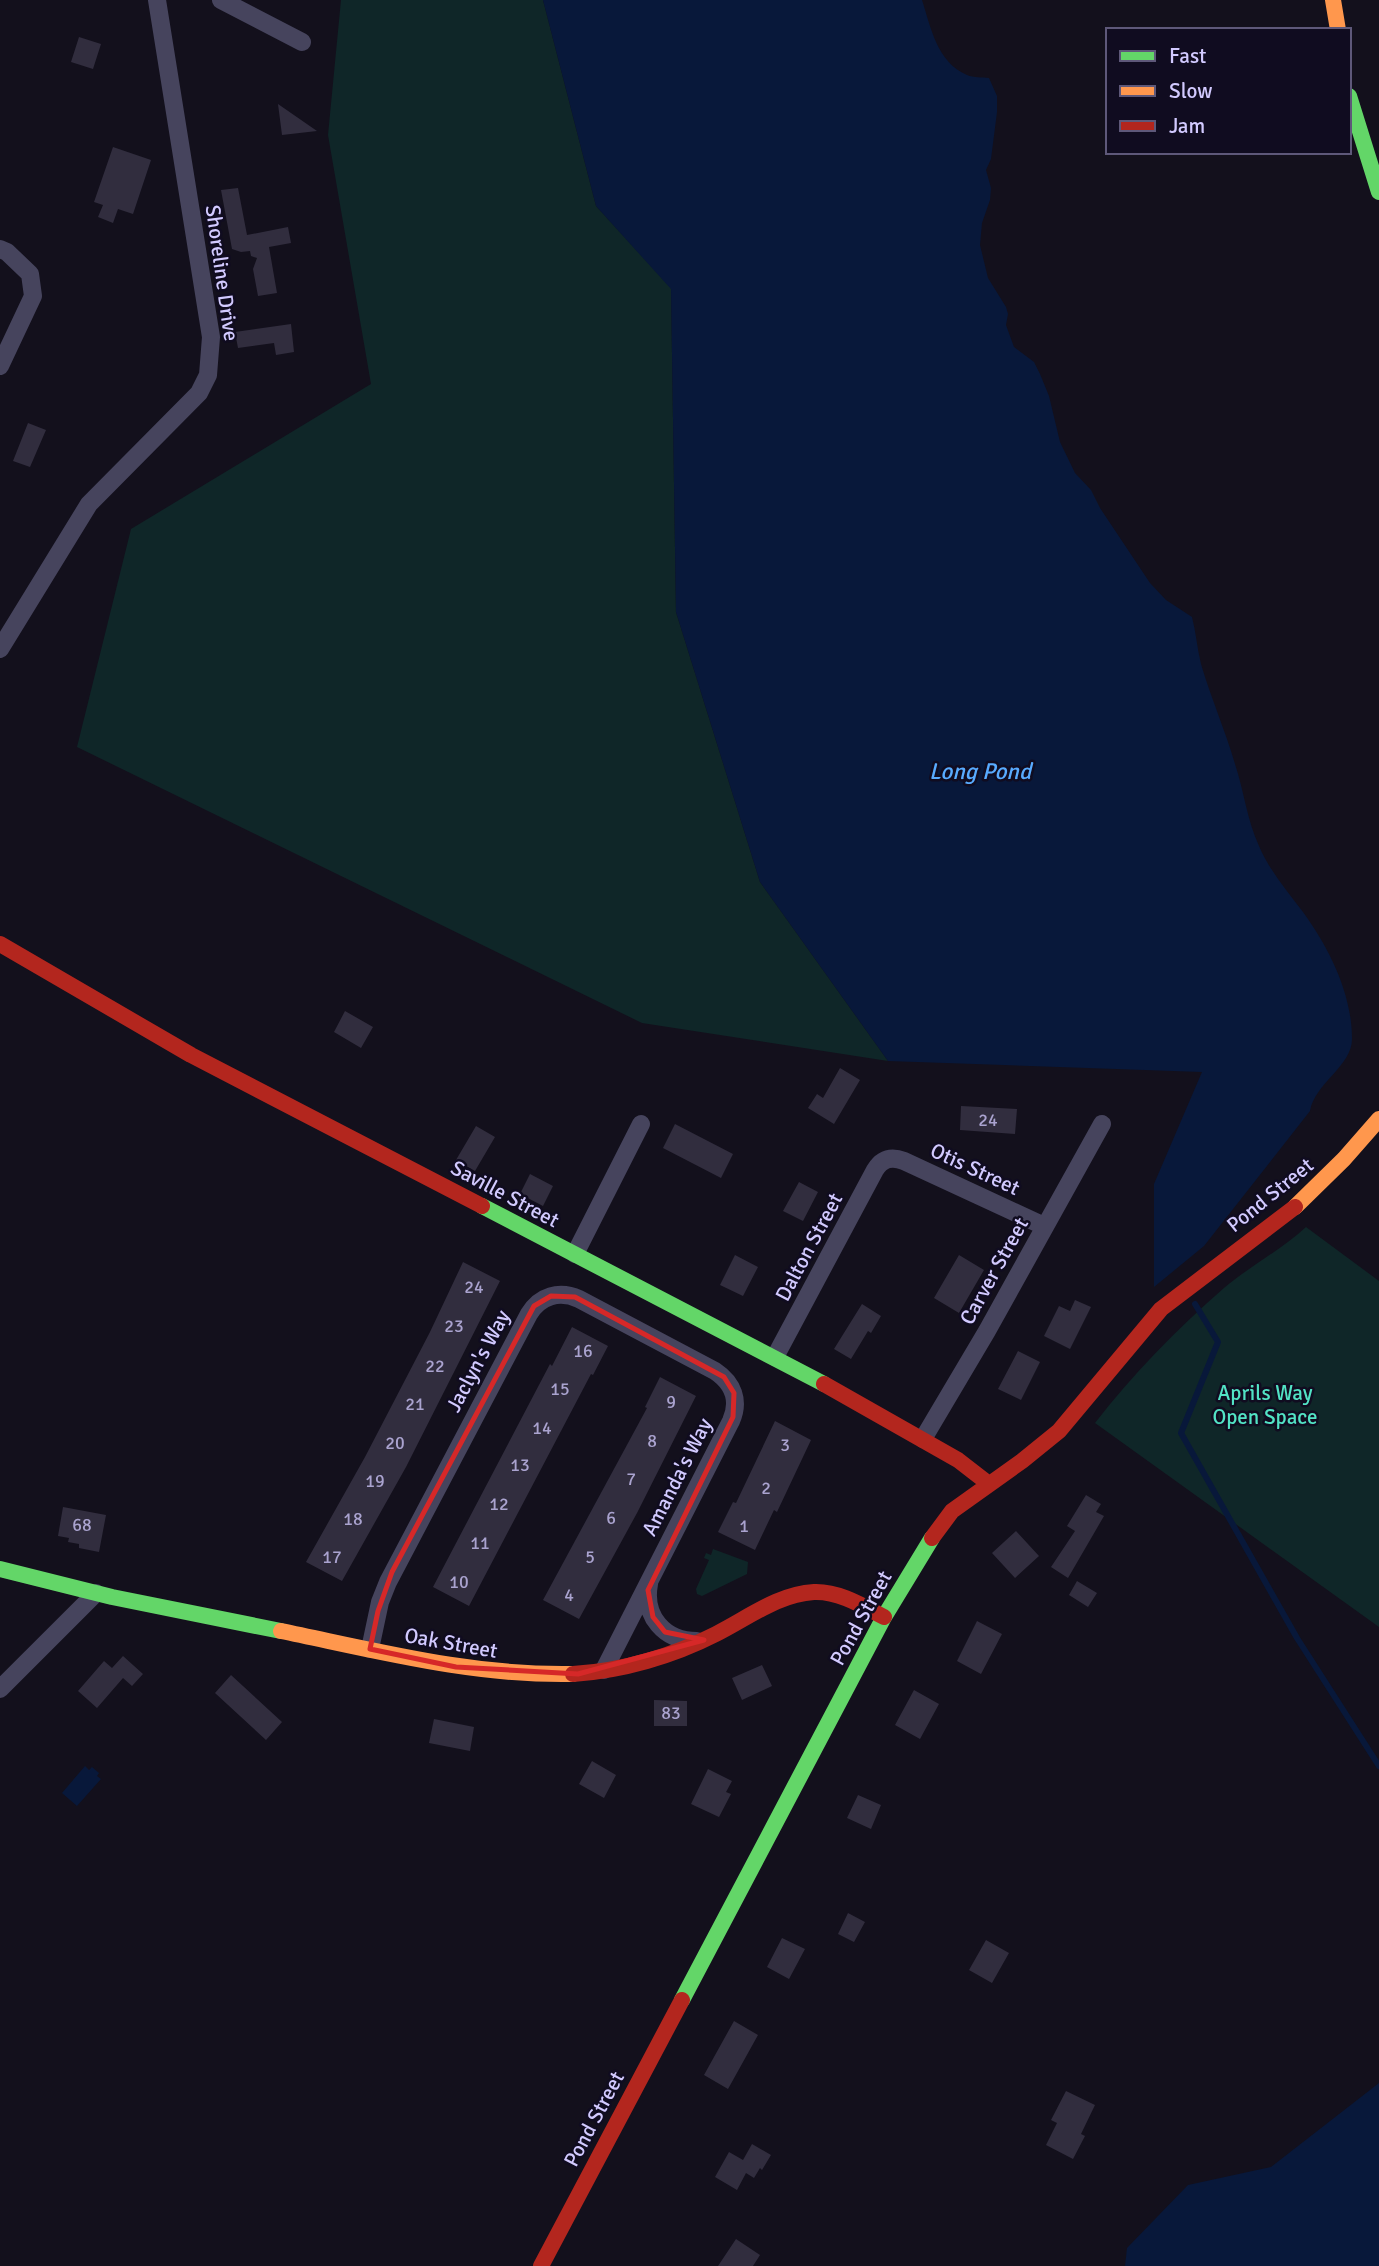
<svg xmlns="http://www.w3.org/2000/svg" width="1379" height="2266" viewBox="0 0 1379 2266" font-family="Signika,sans-serif">
<style>
.green{fill:#0f2628}
.water{fill:#08183a}
.lines{fill:none;stroke-linecap:round;stroke-linejoin:round}
.stream{stroke:#08183a;stroke-width:6}
.building{fill:#312d3e}
.street{stroke:#46445d;stroke-width:18}
.fast{stroke:#63d668;stroke-width:16}
.slow{stroke:#ff974d;stroke-width:16}
.jam{stroke:#b3261e;stroke-width:16}
.marked{fill:none;stroke:#d62828;stroke-width:5;stroke-linejoin:round}
.labels{text-anchor:middle;dominant-baseline:central;stroke-width:5;stroke-linejoin:round;paint-order:stroke}
.number-label{font-size:18px;fill:#aaa3cf}
.street-label{font-size:21px;fill:#d2caff;stroke:#100c20}
.park-label{font-size:21px;fill:#52e3c5;stroke:#100c20}
.water-label{font-size:23px;font-style:italic;fill:#58abff;stroke:#100c20}
</style>
<rect width="100%" height="100%" fill="#13101c"/>
<path class="green" d="M341,0H543L596,206L671,288L676,612L760,882L888,1061L642,1023L77,747L131,529L371,384L328,135Z
M1306,1227L1379,1281V1627L1095,1423C1133,1374 1177,1329 1224,1288C1250,1266 1281,1250 1306,1227Z
M713,1549L748,1562L747,1574L702,1596L697,1594L696,1589L709,1560L704,1558L706,1553L711,1555Z"/>
<path class="water" d="M543,0H922C931,28 937,62 967,75C974,78 982,77 989,78L997,96V112L991,159L986,170L991,188L990,200L982,223L980,245L988,278L1006,307L1008,314L1006,325L1014,347L1034,362L1040,374L1049,396L1060,442L1075,473L1091,490L1100,508L1150,583L1166,600L1192,617C1196,632 1197,648 1201,664C1211,698 1225,730 1235,764C1244,791 1247,820 1259,846C1269,870 1287,891 1303,912C1329,948 1352,993 1352,1039C1352,1066 1315,1083 1310,1111L1204,1246L1154,1287V1184L1202,1072L888,1061L760,882L676,612L671,289L596,206Z
M85,1766L89,1770L92,1767L99,1773L97,1776L101,1779L77,1806L62,1793Z
M1379,2083V2266H1125L1127,2248L1188,2185L1271,2167Z"/>
<g class="lines">
<path class="stream" d="M1195,1304L1218,1342L1181,1433L1297,1638L1379,1766"/>
</g>
<path class="building" d="M79,37L101,44L93,69L71,62Z
M278,104L317,131L282,135Z
M113,147L151,160L133,214L118,209L113,223L98,217L103,205L94,202Z
M238,188L247,235L288,227L291,243L269,247L277,293L258,296L253,269L257,258L251,256L250,251L241,252L232,249L221,190Z
M291,324L294,352L276,355L274,343L238,348L235,332Z
M28,423L46,430L30,467L13,461Z
M345,1011L373,1027L361,1048L334,1032Z
M840,1068L860,1080L834,1124L808,1108L817,1094L823,1098Z
M961,1106L1017,1109L1015,1134L960,1130Z
M675,1124L733,1154L721,1178L663,1148Z
M476,1126L495,1137L475,1171L456,1160Z
M530,1174L553,1186L543,1206L520,1194Z
M799,1182L818,1192L803,1221L783,1211Z
M735,1255L758,1267L743,1296L720,1285Z
M959,1255L984,1270L959,1313L934,1298Z
M463,1262L500,1281L406,1467L342,1581L306,1562L365,1457L430,1332Z
M1075,1300L1091,1307L1070,1349L1044,1336L1059,1306L1070,1311Z
M862,1304L881,1316L871,1333L868,1331L851,1359L834,1349Z
M572,1327L608,1346L593,1375L591,1374L469,1606L433,1587L550,1364L552,1366Z
M1018,1351L1040,1362L1021,1400L998,1389Z
M660,1377L696,1396L637,1513L579,1619L543,1600L647,1408L645,1407Z
M775,1421L811,1440L777,1512L774,1510L755,1550L718,1532L733,1502L736,1503Z
M1086,1495L1101,1504L1096,1512L1104,1516L1068,1578L1051,1567L1075,1531L1067,1526Z
M63,1507L106,1515L99,1552L79,1548V1544L68,1542L69,1538L58,1536Z
M1016,1531L1039,1556L1015,1578L992,1553Z
M1077,1581L1097,1593L1088,1607L1069,1595Z
M977,1621L1002,1634L981,1674L957,1661Z
M123,1656L143,1674L132,1686L123,1678L97,1708L78,1691L104,1661L112,1668Z
M762,1665L772,1686L742,1700L732,1678Z
M231,1675L282,1722L266,1740L215,1693Z
M914,1690L939,1704L920,1739L895,1725Z
M654,1700L687,1701V1726H654Z
M434,1719L474,1727L470,1751L429,1743Z
M592,1761L616,1775L604,1798L579,1784Z
M708,1769L732,1781L726,1792L731,1794L719,1817L691,1804Z
M858,1795L881,1805L871,1829L847,1818Z
M848,1913L865,1922L854,1942L838,1934Z
M782,1938L805,1949L789,1979L767,1967Z
M986,1940L1009,1953L992,1983L969,1970Z
M734,2021L758,2035L728,2089L704,2075Z
M1066,2091L1095,2105L1081,2134L1085,2136L1073,2159L1046,2145L1057,2123L1051,2120Z
M752,2144L771,2155L762,2170L760,2168L754,2178L746,2173L737,2190L715,2177L729,2152L743,2160Z
M736,2239L760,2255L753,2266H718Z"/>
<g class="lines">
<path class="street" d="M221,0L302,42
M0,249L7,252L30,274L33,296L0,366
M0,649L89,504L199,393L208,375L211,337L157,0
M575,1254L641,1124
M775,1357L875,1170C882,1159 891,1156 904,1161L1044,1226
M923,1439L987,1331L1102,1124
M649,1584C643,1616 664,1641 697,1641
M370,1649L380,1602L388,1582L529,1314C540,1296 559,1290 579,1299L715,1371C733,1383 740,1401 731,1421L604,1670
M0,1689L96,1593"/>
<path class="fast" d="M1349,96L1379,192
M482,1206L824,1384
M0,1569L112,1597L281,1631
M682,2000L884,1617L932,1538"/>
<path class="slow" d="M1333,0L1338,30
M1295,1207L1344,1159L1379,1119
M281,1631C378,1651 473,1676 573,1674"/>
<path class="jam" d="M0,944L191,1055L482,1206
M824,1384L958,1460L989,1484
M932,1538L952,1511L1022,1461L1059,1431L1161,1309L1295,1207
M573,1674C622,1671 673,1656 716,1634C748,1618 778,1594 814,1592C839,1591 863,1606 884,1617
M541,2266L682,2000"/>
</g>
<path class="marked" d="M551,1296L575,1297L724,1377L734,1393L733,1417L648,1590L653,1617L665,1632L704,1640L578,1674L456,1667L370,1649L378,1611L392,1572L534,1306Z"/>
<g class="labels">
<g class="number-label">
<text x="988" y="1120">24</text>
<text x="474" y="1287">24</text>
<text x="454" y="1326">23</text>
<text x="583" y="1351">16</text>
<text x="435" y="1366">22</text>
<text x="560" y="1389">15</text>
<text x="671" y="1402">9</text>
<text x="415" y="1404">21</text>
<text x="542" y="1428">14</text>
<text x="652" y="1441">8</text>
<text x="395" y="1443">20</text>
<text x="785" y="1445">3</text>
<text x="520" y="1465">13</text>
<text x="631" y="1479">7</text>
<text x="375" y="1481">19</text>
<text x="766" y="1488">2</text>
<text x="499" y="1504">12</text>
<text x="611" y="1518">6</text>
<text x="353" y="1519">18</text>
<text x="82" y="1525">68</text>
<text x="744" y="1526">1</text>
<text x="480" y="1543">11</text>
<text x="332" y="1557">17</text>
<text x="590" y="1557">5</text>
<text x="459" y="1582">10</text>
<text x="569" y="1595">4</text>
<text x="671" y="1713">83</text>
</g>
<g class="street-label">
<text transform="translate(222 273) rotate(82)">Shoreline Drive</text>
<text transform="translate(975 1169) rotate(25)">Otis Street</text>
<text transform="translate(505 1194) rotate(28)">Saville Street</text>
<text transform="translate(1270 1195) rotate(-39)">Pond Street</text>
<text transform="translate(809 1247) rotate(-62)">Dalton Street</text>
<text transform="translate(994 1271) rotate(-61)">Carver Street</text>
<text transform="translate(478 1361) rotate(-62)">Jaclyn's Way</text>
<text transform="translate(677 1477) rotate(-63)">Amanda's Way</text>
<text transform="translate(861 1618) rotate(-61)">Pond Street</text>
<text transform="translate(451 1643) rotate(10)">Oak Street</text>
<text transform="translate(594 2119) rotate(-62)">Pond Street</text>
</g>
<g class="park-label">
<text x="1265" y="1393">Aprils Way<tspan x="1265" dy="24">Open Space</tspan></text>
</g>
<g class="water-label">
<text x="980" y="771">Long Pond</text>
</g>
</g>
<rect x="1106" y="28" width="245" height="126" fill="#100c20" stroke="#5e5879" stroke-width="2"/>
<rect x="1120" y="51" width="35" height="10" fill="#63d668" stroke="#5e5879" stroke-width="2"/>
<text x="1169" y="63" font-size="21" fill="#d2caff">Fast</text>
<rect x="1120" y="86" width="35" height="10" fill="#ff974d" stroke="#5e5879" stroke-width="2"/>
<text x="1169" y="98" font-size="21" fill="#d2caff">Slow</text>
<rect x="1120" y="121" width="35" height="10" fill="#b3261e" stroke="#5e5879" stroke-width="2"/>
<text x="1169" y="133" font-size="21" fill="#d2caff">Jam</text>
</svg>
